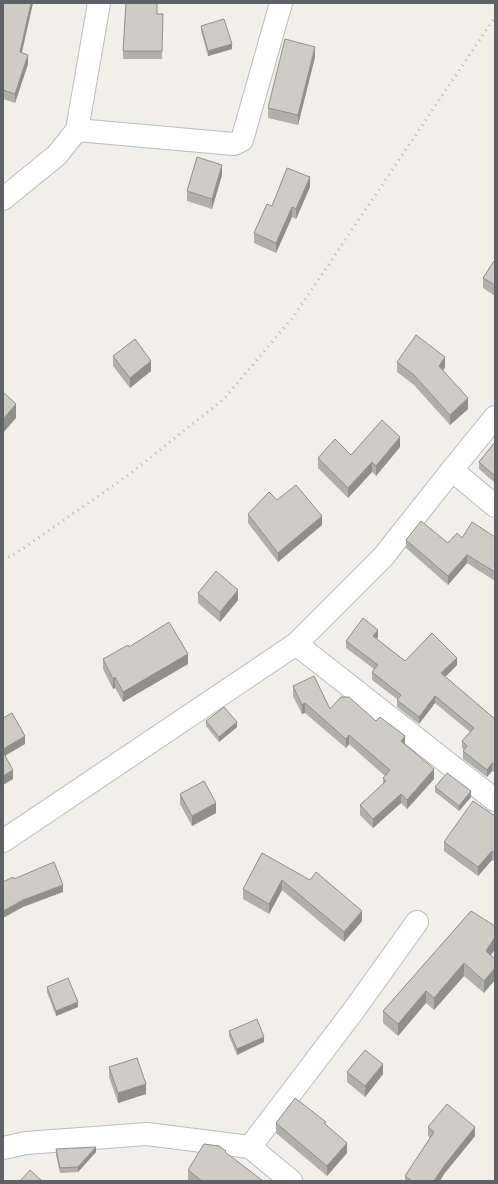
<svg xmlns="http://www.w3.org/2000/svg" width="498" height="1184" viewBox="0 0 498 1184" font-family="'Varela Round',sans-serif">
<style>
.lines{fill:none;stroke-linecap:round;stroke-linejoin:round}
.minor-casing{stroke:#b9bcc0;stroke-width:24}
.minor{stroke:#fff;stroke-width:22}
.rail{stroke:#b7b8b8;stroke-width:3;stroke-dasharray:1 5;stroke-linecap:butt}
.wall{fill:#b1afa9}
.shaded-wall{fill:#908f8a}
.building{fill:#ceccc5;stroke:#908f8a}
</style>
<rect width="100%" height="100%" fill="#f1efe7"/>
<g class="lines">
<g class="minor-casing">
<path id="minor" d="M77,130L99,3
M3,199L57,155L77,130L234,144L242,140L281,3
M452,470L495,417
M296,644L495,800
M3,841L296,644L383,557L452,470L495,506
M250,1147L354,1010L417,922
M3,1148L26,1143L147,1134L250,1147L291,1181"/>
</g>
<use href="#minor" class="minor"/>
<path class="rail" d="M3,560L15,554L127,476L224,399L294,316L495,17"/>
</g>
<path class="wall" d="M3,3H33L21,53L28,64L15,103L3,99Z
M157,14H163L162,59H123V51Z
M201,26L232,49L208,56L201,31Z
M315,57L298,125L268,118V108Z
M222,175L212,209L187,201V191Z
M310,187L296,219L292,217L276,253L254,243V233L272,206Z
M495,262V296L483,288V278Z
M113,356L151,371L130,388L113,366Z
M397,362L445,367L443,371L468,409L450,425L414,385L397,372Z
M495,442V483L479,469V462Z
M400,447L376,476L372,472L348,498L318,468V458L351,455Z
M277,500L322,525L278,562L248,523V514Z
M495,537V581L467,563L448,585L406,548V540L448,543L462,538Z
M198,593L238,600L220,622L198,603Z
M378,637L377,639L405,661L457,665L445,677L495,719V773L492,771L487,777L463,759V751L464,750L462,748V741L470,732L435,703L419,724L397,707V699L372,680V672L374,669L346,648V641Z
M129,647L188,664L123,702L115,688L113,689L103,669V659Z
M293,686L330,709L376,721L405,744L434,779L407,809L401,803L373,828L360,815V805L383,785V778L385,776L349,744L346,748L305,713L302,714L293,696Z
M206,721L237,727L219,742L206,726Z
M435,787L471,797L459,811L435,792Z
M180,794L216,813L192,826L180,804Z
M495,816V862L492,860L478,876L444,851V842Z
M262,853L362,921L344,942L282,890L269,914L243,899V889Z
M471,911L491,956L484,993L464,976L434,1010L426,1003L398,1036L383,1023V1011Z
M47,987L78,1007L56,1016L47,992Z
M229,1031L264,1042L237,1055L229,1036Z
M109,1067L146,1094L118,1103L109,1077Z
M347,1072L383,1074L365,1097L347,1082Z
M276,1123L326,1125L347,1153L327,1176L276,1133Z
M428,1127L475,1136L444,1174L440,1181H405V1176L430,1138L428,1136Z
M56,1149L96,1152L78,1172L60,1173L56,1155Z
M226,1153L263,1181H189L188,1180V1170Z"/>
<path class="shaded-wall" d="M31,3H33L20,61V52Z
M232,44V49L208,56V51Z
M315,47V57L298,125V115Z
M28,55V64L15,103V94Z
M222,165V175L212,209V199Z
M310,177V187L296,219V209Z
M292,207V217L276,253V243Z
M445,357V367L439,377V366Z
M151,361V371L130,388V378Z
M468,398V409L450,425V415Z
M16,404V418L3,433V419Z
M400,437V447L376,476V466Z
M372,462V472L348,498V488Z
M322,516V525L278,562V553Z
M467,555V563L448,585V576Z
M238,590V600L220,622V612Z
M378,630V637L373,643V636Z
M188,654V664L123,702V692Z
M457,658V665L441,681V673Z
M115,677V688L113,689V679Z
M435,696V703L419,724V717Z
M305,703V713L302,714V705Z
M237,722V727L219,742V737Z
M349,735V744L346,748V739Z
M25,736V744L3,757V749Z
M405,736V745L401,741Z
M492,763V771L487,777V770Z
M434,769V779L407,809V800Z
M13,770V779L3,785V776Z
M471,791V797L459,811V806Z
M401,794V803L373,828V819Z
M216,803V813L192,826V816Z
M492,851V860L478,876V867Z
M282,880V890L269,914V904Z
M63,885V892L23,907L3,918V911L23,900Z
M362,911V921L344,942V932Z
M495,937V949L486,963V951Z
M464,963V976L434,1010V998Z
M495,968V980L484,993V981Z
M426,991V1003L398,1036V1024Z
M78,1002V1007L56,1016V1011Z
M264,1037V1042L237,1055V1049Z
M383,1064V1074L365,1097V1086Z
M146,1084V1094L118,1103V1093Z
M475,1127V1136L444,1174L440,1181H434L444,1166Z
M347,1143V1153L327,1176V1166Z
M96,1147V1152L78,1172V1167Z"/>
<path class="building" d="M3,3H31L20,52L28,55L15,94L3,90Z
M126,3H157V14H163L162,51H123Z
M224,19L232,44L208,51L201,26Z
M285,39L315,47L298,115L268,108Z
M197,157L222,165L212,199L187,191Z
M287,168L310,177L296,209L292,207L276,243L254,233L267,204L272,206Z
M494,261L495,262V285L483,278Z
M416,335L445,357L439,366L468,398L450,415L414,375L397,362Z
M135,339L151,361L130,378L113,356Z
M3,392L16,404L3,419Z
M382,420L400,437L376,466L372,462L348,488L318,458L335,439L351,455Z
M495,442V476L479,462Z
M296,485L322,516L278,553L248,514L269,492L277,500Z
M421,521L448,543L457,533L462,538L472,522L495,537V572L467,555L448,576L406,540Z
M216,571L238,590L220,612L198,593Z
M363,618L378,630L373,636L405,661L432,633L457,658L441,673L495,719V765L492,763L487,770L463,751L467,746L462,741L474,728L435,696L419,717L397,700L401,695L372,672L378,665L346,641Z
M169,622L188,654L123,692L115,677L113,679L103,659L128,645L129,647Z
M314,676L330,709L341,697H349L376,721L380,717L404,735L405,736L401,741L434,769L407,800L401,794L373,819L360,805L386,781L383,778L390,770L349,735L346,739L305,703L302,705L293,686Z
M224,707L237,722L219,737L206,721Z
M12,713L25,736L3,749V718Z
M3,752L13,770L3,776Z
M447,773L471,791L459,806L435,787Z
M204,781L216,803L192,816L180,794Z
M473,801L495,816V853L492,851L478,867L444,842Z
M262,853L310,880L316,872L362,911L344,932L282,880L269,904L243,889Z
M54,862L63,885L23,900L3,911V882L13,877L14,879Z
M471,911L495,926V937L486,951L495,959V968L484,981L464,963L434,998L426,991L398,1024L383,1011Z
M68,978L78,1002L56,1011L47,987Z
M257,1019L264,1037L237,1049L229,1031Z
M365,1050L383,1064L365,1086L347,1072Z
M137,1058L146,1084L118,1093L109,1067Z
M295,1098L326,1122L324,1123L347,1143L327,1166L276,1123Z
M447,1104L475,1127L444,1166L434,1181H412L405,1176L434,1132L428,1127Z
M204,1144L219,1146L226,1151L225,1152L263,1181H202L188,1170Z
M96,1147L78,1167L60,1168L56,1149Z
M30,1170L42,1181H20Z"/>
<rect width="498" height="1184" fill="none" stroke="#5e6267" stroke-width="8"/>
</svg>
